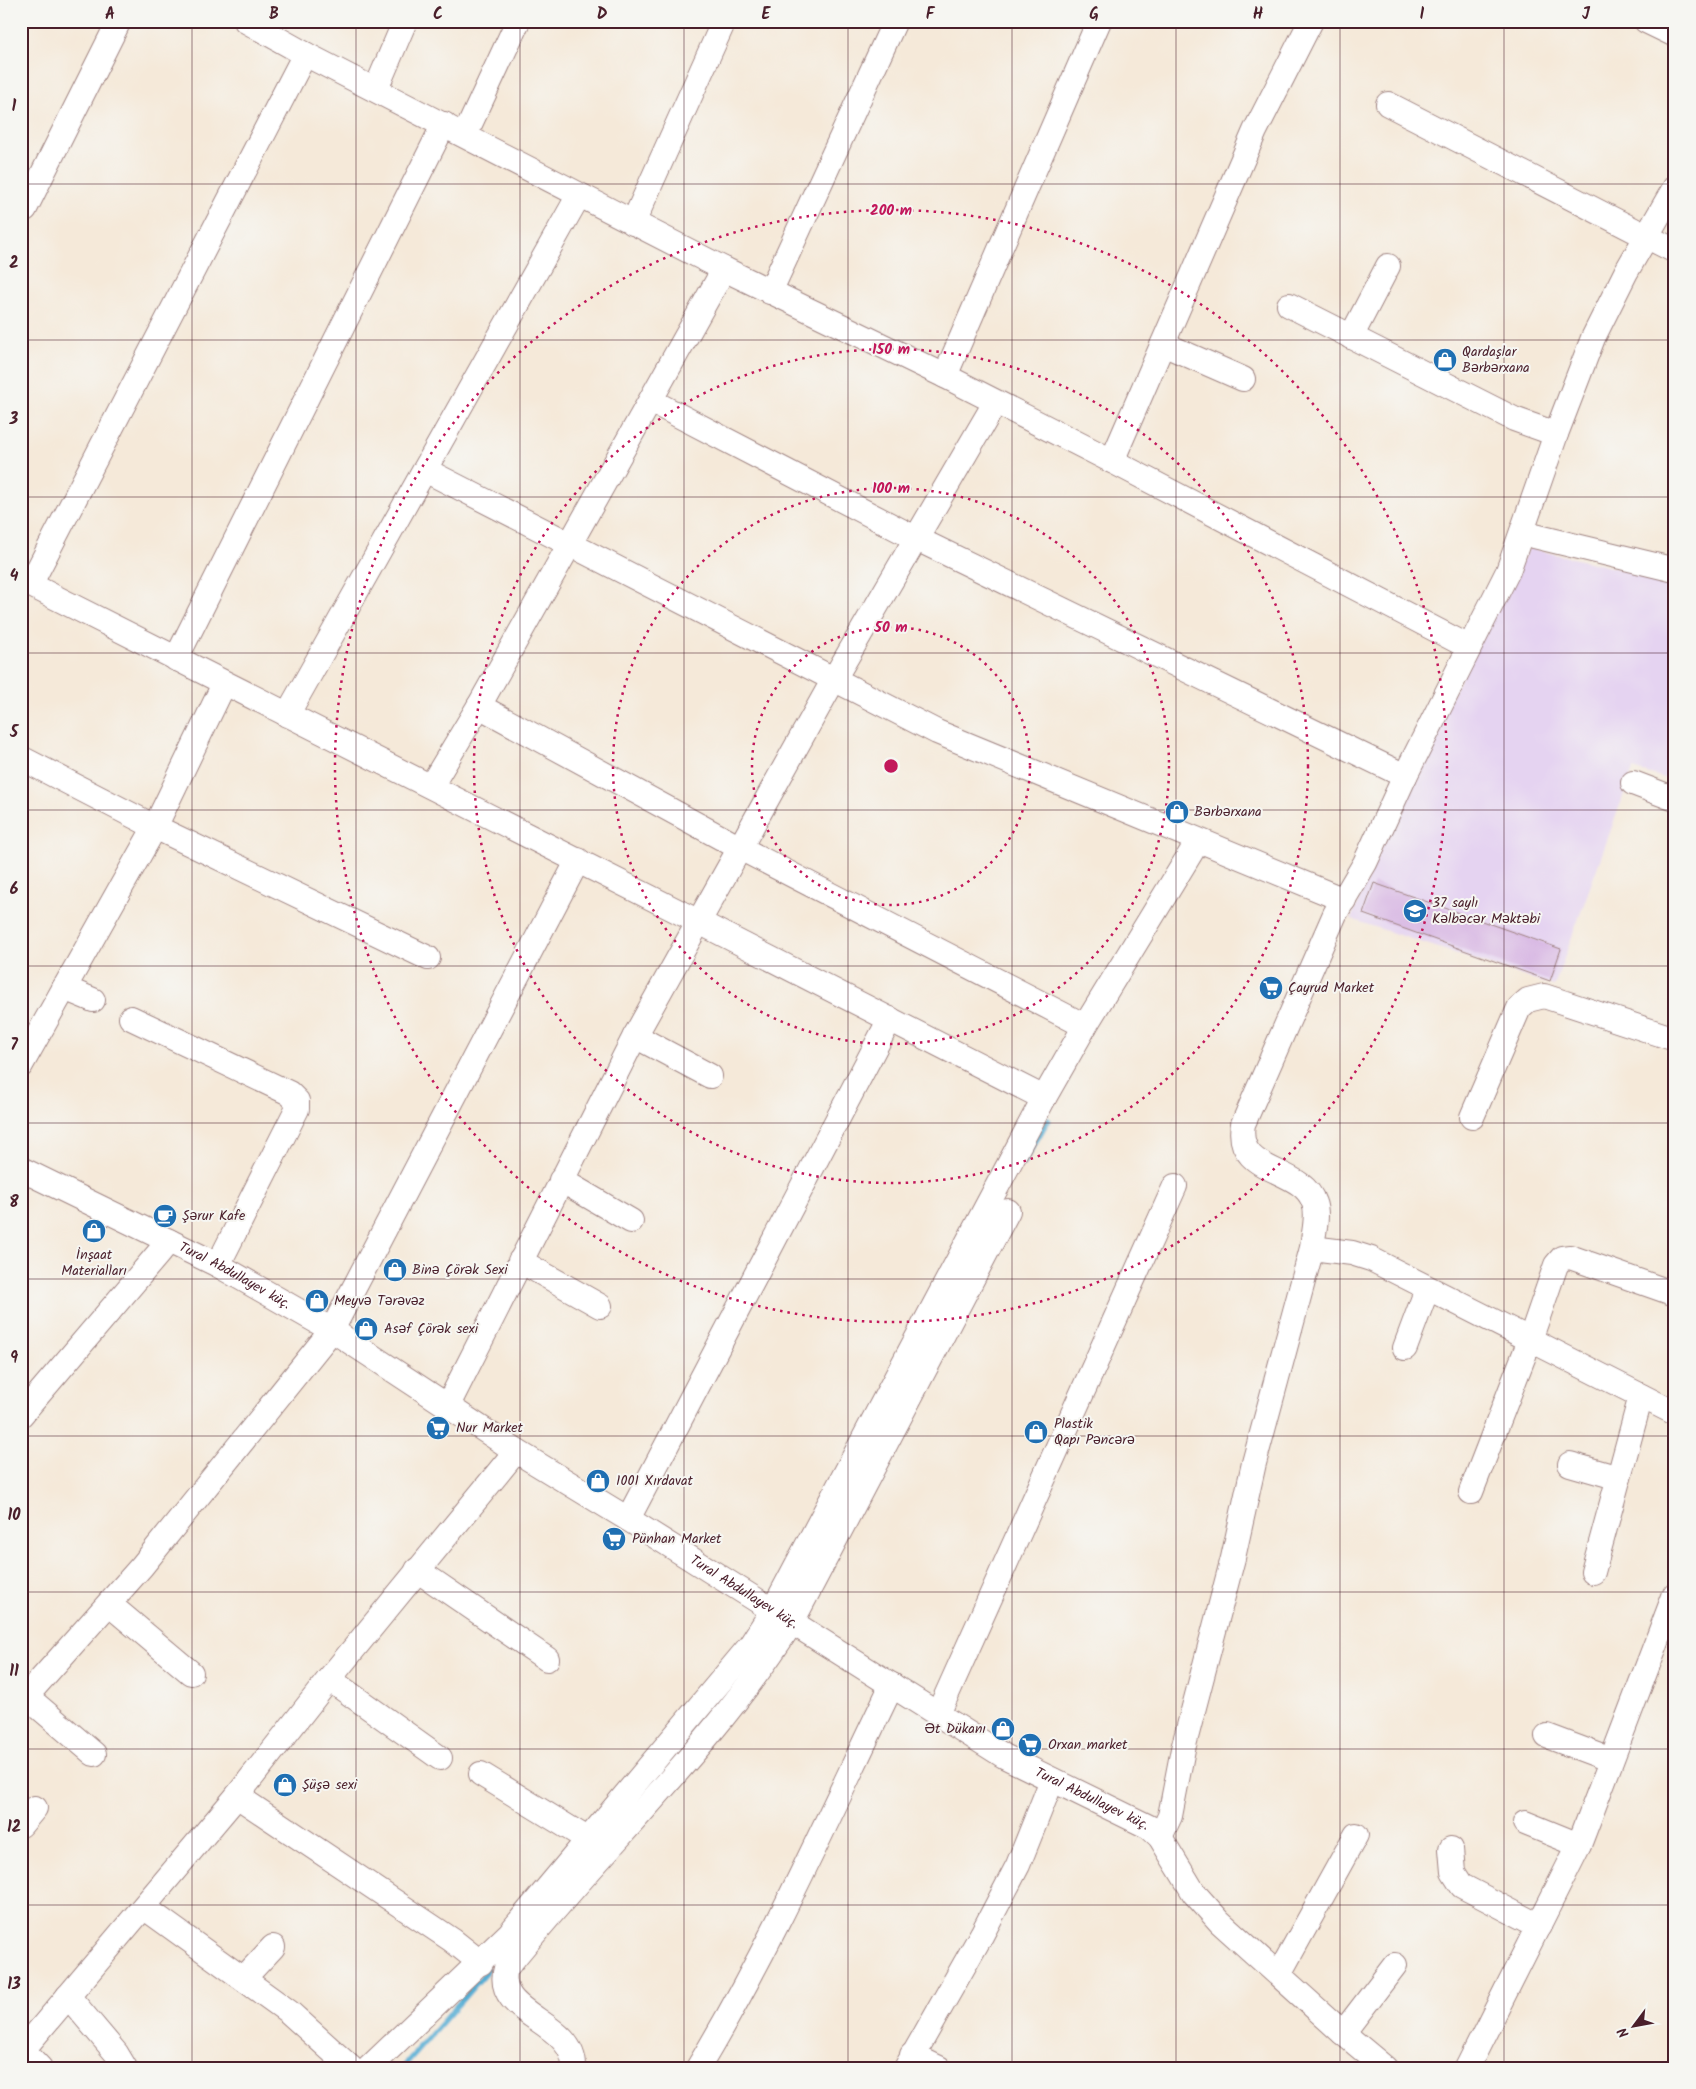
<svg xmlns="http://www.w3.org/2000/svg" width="1696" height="2089" viewBox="0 0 1696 2089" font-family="Kalam,sans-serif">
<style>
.built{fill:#e5d3f1}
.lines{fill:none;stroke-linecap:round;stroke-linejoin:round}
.stream{stroke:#57aed4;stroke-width:5.5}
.building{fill:#d7b5e3}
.minor-casing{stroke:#a08482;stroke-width:26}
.minor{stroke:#fff;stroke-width:24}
.grid{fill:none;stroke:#4a1f2b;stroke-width:1;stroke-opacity:0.55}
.ring{fill:none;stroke:#c2185b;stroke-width:2.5;stroke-dasharray:2.5 5}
.labels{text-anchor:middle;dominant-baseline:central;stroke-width:4;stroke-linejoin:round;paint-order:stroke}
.poi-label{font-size:14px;fill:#4a1f2b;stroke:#f6f6f2;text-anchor:start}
.street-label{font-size:14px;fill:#4a1f2b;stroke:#f6f6f2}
.centre{fill:#c2185b;stroke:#f6f6f2;stroke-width:2.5}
.ring-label{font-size:15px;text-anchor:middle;font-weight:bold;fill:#c2185b;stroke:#f6f6f2;stroke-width:4;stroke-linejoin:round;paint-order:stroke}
.neatline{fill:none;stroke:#4a1f2b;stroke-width:2}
.grid-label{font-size:16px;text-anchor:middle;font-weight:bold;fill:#4a1f2b}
</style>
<rect width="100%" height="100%" fill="#f6f6f2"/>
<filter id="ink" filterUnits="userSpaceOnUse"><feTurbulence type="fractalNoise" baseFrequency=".02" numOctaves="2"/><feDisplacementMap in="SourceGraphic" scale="10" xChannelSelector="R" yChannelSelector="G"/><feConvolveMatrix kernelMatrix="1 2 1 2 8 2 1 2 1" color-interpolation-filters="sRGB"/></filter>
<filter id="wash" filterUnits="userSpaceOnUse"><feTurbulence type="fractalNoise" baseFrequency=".0096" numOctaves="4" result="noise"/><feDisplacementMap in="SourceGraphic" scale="20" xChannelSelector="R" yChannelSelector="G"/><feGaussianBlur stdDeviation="1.12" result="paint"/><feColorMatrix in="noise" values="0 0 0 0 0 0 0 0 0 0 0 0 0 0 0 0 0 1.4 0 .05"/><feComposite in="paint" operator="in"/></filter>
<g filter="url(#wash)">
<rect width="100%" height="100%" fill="#f5e9d9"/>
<path class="built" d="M1529,548L1675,582V781L1633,769L1554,986L1351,919L1415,766Z"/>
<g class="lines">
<path class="stream" d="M1023,1163L1048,1120
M637,1799L728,1692
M402,2068L488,1970"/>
</g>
<g id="blocks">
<path class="building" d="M1374,883L1561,949L1550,981L1363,914Z"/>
</g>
</g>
<g filter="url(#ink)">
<use href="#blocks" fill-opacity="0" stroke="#a08482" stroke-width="1"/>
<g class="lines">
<g class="minor-casing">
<g id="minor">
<path d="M246,21L305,54L724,269L945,376L1112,461L1469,647"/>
<path d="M1646,21L1675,35"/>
<path d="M376,89L405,21"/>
<path d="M1388,104L1675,251"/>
<path d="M465,135L518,21"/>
<path d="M25,209L119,21"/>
<path d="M633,223L724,21"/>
<path d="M770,292L895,21"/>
<path d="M1289,305L1514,419L1556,434"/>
<path d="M1351,337L1388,266"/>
<path d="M1163,344L1243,379"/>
<path d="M945,376L1099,21"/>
<path d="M651,401L915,538L1405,776"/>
<path d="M1112,461L1255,131L1311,21"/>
<path d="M425,470L937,732L1344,900"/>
<path d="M1522,533L1675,570"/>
<path d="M21,580L699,922L1044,1098"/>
<path d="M30,585L305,54"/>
<path d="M176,659L444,124"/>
<path d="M479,706L740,848L1085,1026"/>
<path d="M287,715L579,195"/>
<path d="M21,758L155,827L428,958"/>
<path d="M1633,783L1675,799"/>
<path d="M431,786L479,706L724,269"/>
<path d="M64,988L93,1000"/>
<path d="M131,1018L289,1093L297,1101V1109L218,1265"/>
<path d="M635,1036L710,1076"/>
<path d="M21,1065L155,827L224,684"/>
<path d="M1472,1117L1519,1008L1528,1000L1544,996L1675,1039"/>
<path id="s1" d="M21,1169L218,1265L332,1330L516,1451L628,1519L1004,1756L1149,1827L1160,1837L1194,1893L1220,1922L1343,2033L1385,2068"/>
<path d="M561,1180L631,1221"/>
<path d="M1312,1248L1352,1253L1371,1259L1675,1413"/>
<path d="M520,1261L600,1306"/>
<path d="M1405,1348L1427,1289"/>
<path d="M447,1407L635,1036L834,679L995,403"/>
<path d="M21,1415L169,1241"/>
<path d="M1570,1464L1619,1478"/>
<path d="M1471,1492L1530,1340L1556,1265L1562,1258L1570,1257L1675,1294"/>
<path d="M628,1519L890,1019"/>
<path d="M417,1570L547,1659"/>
<path d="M1593,1572L1641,1396"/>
<path d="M109,1604L191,1673"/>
<path d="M329,1679L440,1758"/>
<path d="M26,1696L94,1754"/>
<path d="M21,1702L142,1566L332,1330L578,860"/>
<path d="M938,1714L1175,1186"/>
<path d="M1547,1736L1611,1760"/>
<path d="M481,1774L589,1840"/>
<path d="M237,1796L452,1940L481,1963"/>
<path d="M1525,1823L1579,1845"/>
<path d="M21,1825L35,1808"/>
<path d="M1160,1837L1170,1816L1183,1749L1233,1558L1254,1463L1312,1248C1313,1234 1319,1216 1314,1203C1302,1165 1234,1176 1243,1124L1335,914L1365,863L1405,776L1508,571L1556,434L1593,338L1626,272L1675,187"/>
<path d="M1451,1849L1453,1872L1462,1886L1539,1926"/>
<path d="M145,1908L289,2012L351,2068"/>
<path d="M1279,1974L1356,1835"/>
<path d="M244,1978L273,1947"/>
<path d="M68,1996L116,2053L125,2068"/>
<path d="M1343,2033L1395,1965"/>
<path d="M21,2048L40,2068"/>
<path d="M21,2052L237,1796L329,1679L516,1451"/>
<path d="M912,2055L939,2068"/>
<path d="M369,2068L509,1934L750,1646L773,1610L1044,1098L1085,1026L1198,841"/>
<path d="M574,2068C575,2020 492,2016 506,1968C599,1851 711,1749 792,1622L1008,1211"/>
<path d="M698,2068C772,1945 830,1813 892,1685"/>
<path d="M906,2068L982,1934L1018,1865L1052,1780"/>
<path d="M1467,2068L1579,1845L1675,1594"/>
</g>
</g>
<use href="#minor" class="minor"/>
</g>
</g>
<path class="grid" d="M192,21V2068M356,21V2068M520,21V2068M684,21V2068M848,21V2068M1012,21V2068M1176,21V2068M1340,21V2068M1504,21V2068M21,184H1675M21,340H1675M21,497H1675M21,653H1675M21,810H1675M21,966H1675M21,1123H1675M21,1279H1675M21,1436H1675M21,1592H1675M21,1749H1675M21,1905H1675"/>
<g class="ring">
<circle cx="891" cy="766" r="139"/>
<circle cx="891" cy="766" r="278"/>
<circle cx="891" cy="766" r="417"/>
<circle cx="891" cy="766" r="556"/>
</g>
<defs>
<g id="shop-disc" transform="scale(1.25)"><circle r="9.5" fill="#1f6fb2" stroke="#f6f6f2"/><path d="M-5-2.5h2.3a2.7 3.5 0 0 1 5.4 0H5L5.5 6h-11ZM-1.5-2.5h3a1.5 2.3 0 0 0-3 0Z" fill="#fff"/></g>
<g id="school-disc" transform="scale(1.25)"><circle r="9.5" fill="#1f6fb2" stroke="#f6f6f2"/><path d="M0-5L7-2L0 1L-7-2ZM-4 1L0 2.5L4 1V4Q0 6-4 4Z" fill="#fff"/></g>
<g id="supermarket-disc" transform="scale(1.25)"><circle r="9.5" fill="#1f6fb2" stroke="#f6f6f2"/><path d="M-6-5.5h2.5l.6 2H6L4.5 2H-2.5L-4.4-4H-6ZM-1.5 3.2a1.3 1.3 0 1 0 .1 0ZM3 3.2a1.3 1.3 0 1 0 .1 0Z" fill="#fff"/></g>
<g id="cafe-disc" transform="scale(1.25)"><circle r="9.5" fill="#1f6fb2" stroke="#f6f6f2"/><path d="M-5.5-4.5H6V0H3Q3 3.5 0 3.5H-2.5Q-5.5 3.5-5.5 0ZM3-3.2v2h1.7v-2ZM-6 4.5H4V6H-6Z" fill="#fff"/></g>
</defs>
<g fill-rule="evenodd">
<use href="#shop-disc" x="1445" y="360"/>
<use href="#shop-disc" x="1177" y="812"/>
<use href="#school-disc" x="1415" y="911"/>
<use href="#supermarket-disc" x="1271" y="988"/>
<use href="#cafe-disc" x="165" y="1216"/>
<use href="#shop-disc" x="94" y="1231"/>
<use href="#shop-disc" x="395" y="1270"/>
<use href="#shop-disc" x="317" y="1301"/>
<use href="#shop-disc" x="366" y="1329"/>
<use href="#supermarket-disc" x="438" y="1428"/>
<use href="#shop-disc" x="1036" y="1432"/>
<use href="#shop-disc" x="598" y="1481"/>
<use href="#supermarket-disc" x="614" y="1539"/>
<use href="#shop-disc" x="1003" y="1729"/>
<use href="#supermarket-disc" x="1030" y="1745"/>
<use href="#shop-disc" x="285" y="1785"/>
</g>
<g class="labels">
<g class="poi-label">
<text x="1462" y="352">Qardaşlar<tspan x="1462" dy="16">Bərbərxana</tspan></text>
<text x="1194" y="812">Bərbərxana</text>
<text x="1432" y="903">37 saylı<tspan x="1432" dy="16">Kəlbəcər Məktəbi</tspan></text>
<text x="1288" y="988">Çayrud Market</text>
<text x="182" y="1216">Şərur Kafe</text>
<text x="94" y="1255" text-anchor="middle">İnşaat<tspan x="94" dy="16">Materialları</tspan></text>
<text x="412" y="1270">Binə Çörək Sexi</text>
<text x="334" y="1301">Meyvə Tərəvəz</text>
<text x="384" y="1329">Asəf Çörək sexi</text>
<text x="1054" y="1424">Plastik<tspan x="1054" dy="16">Qapı Pəncərə</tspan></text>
<text x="456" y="1428">Nur Market</text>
<text x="616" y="1481">1001 Xırdavat</text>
<text x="632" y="1539">Pünhan Market</text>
<text x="986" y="1729" text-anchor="end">Ət Dükanı</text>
<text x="1048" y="1745">Orxan market</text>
<text x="302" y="1785">Şüşə sexi</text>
</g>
<g class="street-label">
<text stroke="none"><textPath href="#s1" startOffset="239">Tural Abdullayev küç.</textPath></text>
<text stroke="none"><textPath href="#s1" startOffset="839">Tural Abdullayev küç.</textPath></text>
<text stroke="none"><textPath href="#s1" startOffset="1244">Tural Abdullayev küç.</textPath></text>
</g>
</g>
<circle cx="891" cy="766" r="8" class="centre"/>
<g class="ring-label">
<text x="891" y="215">200 m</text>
<text x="891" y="354">150 m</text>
<text x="891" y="493">100 m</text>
<text x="891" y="632">50 m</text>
</g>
<rect width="1696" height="2089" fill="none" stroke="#f6f6f2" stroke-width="55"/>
<g transform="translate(1634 2026) rotate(238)" stroke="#f6f6f2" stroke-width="4" paint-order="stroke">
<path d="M0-4L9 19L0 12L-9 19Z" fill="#4a1f2b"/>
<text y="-8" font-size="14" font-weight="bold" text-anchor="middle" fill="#4a1f2b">N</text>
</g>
<rect x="28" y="28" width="1640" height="2034" class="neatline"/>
<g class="grid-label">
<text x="110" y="19">A</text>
<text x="274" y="19">B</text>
<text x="438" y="19">C</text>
<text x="602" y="19">D</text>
<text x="766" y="19">E</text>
<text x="930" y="19">F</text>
<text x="1094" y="19">G</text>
<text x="1258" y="19">H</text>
<text x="1422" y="19">I</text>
<text x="1586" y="19">J</text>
<text x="14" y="111">1</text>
<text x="14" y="268">2</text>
<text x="14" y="424">3</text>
<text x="14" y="581">4</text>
<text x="14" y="737">5</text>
<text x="14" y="894">6</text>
<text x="14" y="1050">7</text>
<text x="14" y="1207">8</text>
<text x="14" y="1363">9</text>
<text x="14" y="1520">10</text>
<text x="14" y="1676">11</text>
<text x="14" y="1832">12</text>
<text x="14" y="1989">13</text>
</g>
</svg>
